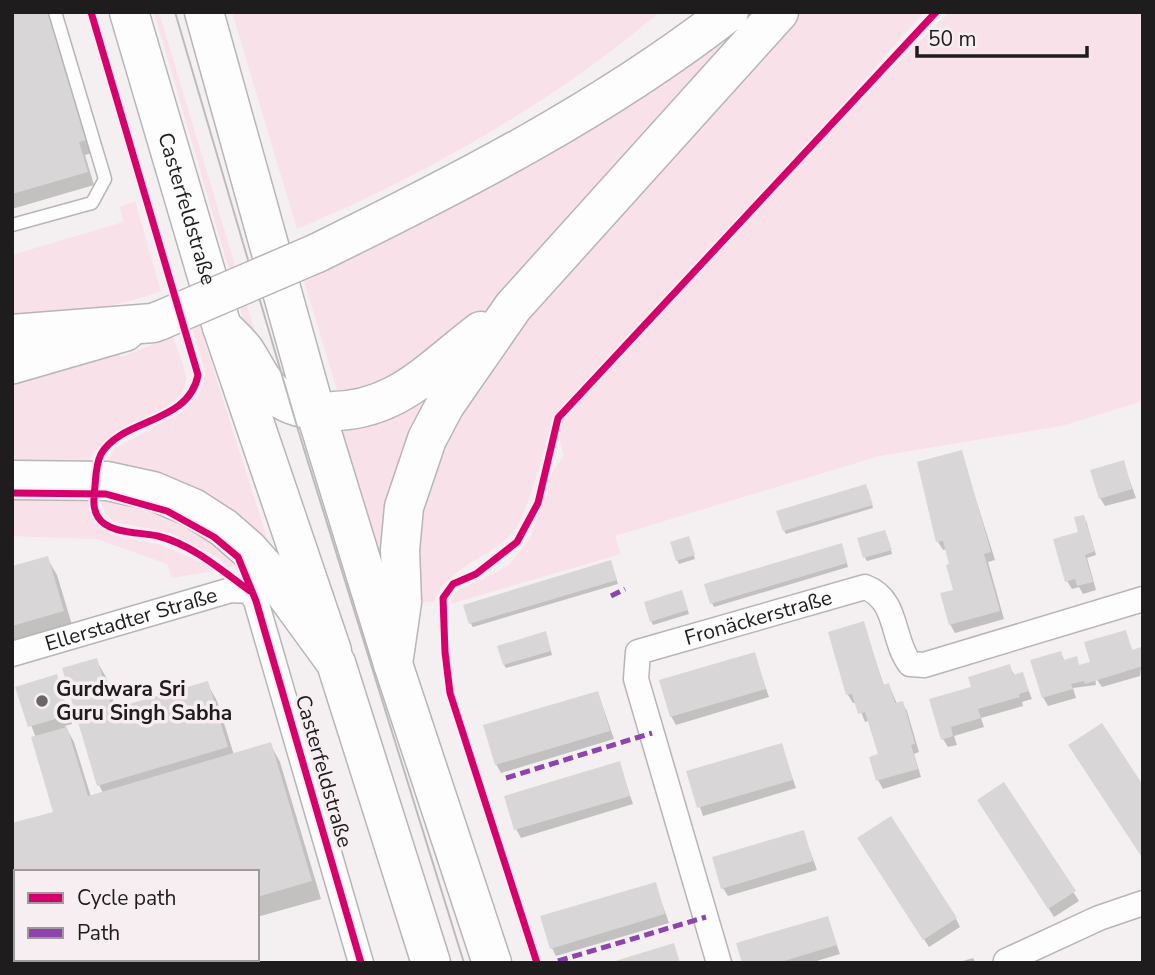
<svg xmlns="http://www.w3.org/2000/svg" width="1155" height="975" viewBox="0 0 1155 975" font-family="'Nunito Sans',sans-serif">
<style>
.green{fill:#f8e1e8}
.shadow{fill:#0003}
.building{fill:#d9d6d7}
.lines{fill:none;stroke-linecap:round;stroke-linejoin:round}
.lane-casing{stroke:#b8b5b5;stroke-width:15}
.street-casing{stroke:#b8b5b5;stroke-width:27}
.secondary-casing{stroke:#b8b5b5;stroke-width:38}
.primary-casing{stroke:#b8b5b5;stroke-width:41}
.highway-casing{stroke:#b8b5b5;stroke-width:41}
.lane{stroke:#fdfdfd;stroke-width:12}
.street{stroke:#fdfdfd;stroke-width:24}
.secondary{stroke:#fdfdfd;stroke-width:35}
.primary{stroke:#fdfdfd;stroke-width:38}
.highway{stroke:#fdfdfd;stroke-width:38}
.tram{stroke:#bcbbbb;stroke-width:2}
.highway-bridge-casing{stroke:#b8b5b5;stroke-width:41;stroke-linecap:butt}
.highway-bridge{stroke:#fdfdfd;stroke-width:38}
.quiet{stroke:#8e44ad;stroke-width:5;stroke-dasharray:10 5;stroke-linecap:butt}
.cycleway-casing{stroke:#f6eef0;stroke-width:11}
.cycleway{stroke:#d6006c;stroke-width:7}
.poi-dot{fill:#6a6667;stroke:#f6eef0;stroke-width:2.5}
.labels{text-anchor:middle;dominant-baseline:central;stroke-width:7;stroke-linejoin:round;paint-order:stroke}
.street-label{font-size:21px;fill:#1f1c1d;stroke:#f6eef0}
.poi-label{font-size:21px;font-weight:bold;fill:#1f1c1d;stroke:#f6eef0;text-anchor:start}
</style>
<rect width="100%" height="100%" fill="#f4f0f1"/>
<path class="green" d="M154,12H159L268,375L252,349Z
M232,12H660C552,103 426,175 297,229Z
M741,12H760L507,292L438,355L341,403L304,281L360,252Z
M800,12H924L775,181L950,12H1143V401L1062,426L879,456L615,536L621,554L450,604L455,592L508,566L530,539L553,470L564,456L553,415C547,440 528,515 513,532C487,561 451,563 433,602L418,603L417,551L424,503L454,410L503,341L648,176Z
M135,201L161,291C112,309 65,315 12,316V255L123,222L120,207Z
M199,324L275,563L105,467L114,449L183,411L199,394L206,374L192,327Z
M173,337C177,349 185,366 186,379C186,417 99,423 88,465L12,471V380L116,350L121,357Z
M430,383L389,585L333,422Z
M12,500H88L94,522L112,535L161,545L210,566L213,571L172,578L167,564L97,539L12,536Z
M101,502C148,506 203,529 234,566L227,568L220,559L171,533L114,522L106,515Z"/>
<path class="shadow" d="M12,12H47L53,22L92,153L85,155L94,185L12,209Z
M961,452L995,560L988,562L1004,619L955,633L950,624L955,591L952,565L947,549L943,550L938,542Z
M1123,462L1136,498L1105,506L1100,498Z
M868,490L873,508L786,534L784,531Z
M1086,520L1096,555L1087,558L1096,590L1083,594L1079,587L1072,589L1067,581Z
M887,536L892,554L867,561L865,558Z
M690,542L695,559L679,564L677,560Z
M843,549L848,567L714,607L712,603Z
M47,558L57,575L73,628L12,646V568Z
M612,566L618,584L473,627L471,624L465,606Z
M683,596L689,614L653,625L651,621Z
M863,623L884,686L889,685L897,704L902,703L907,711L919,752L914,754L921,777L883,789L878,780L880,756L870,720L865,722L857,702L853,703L848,695L830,633Z
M1125,632L1133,652H1143L1140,676L1102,687L1095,677L1096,685L1073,688L1076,698L1048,706L1043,697L1060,653L1065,661L1079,667L1092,663Z
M547,637L552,655L506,668L504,665Z
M754,654L769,697L676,725L671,716Z
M96,660L106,677L116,710L207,683L217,701L234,755L270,744L280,762L321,899L257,917V872H16V898L12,899V825L55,812L36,738L17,688L56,676L72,724L65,726L74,742L91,797L103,793L99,785Z
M1009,666L1015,676L1022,674L1032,699L1022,702L1023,706L981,718L984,727L954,736L957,745L948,747L943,739L973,688Z
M598,693L614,739L501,773L496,764Z
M781,745L796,788L703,816L688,772Z
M619,763L633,804L521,838L516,829Z
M1004,784L1079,901L1054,917L984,809Z
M803,832L817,870L728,896L723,888Z
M864,846L956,919L960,927L929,947Z
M655,884L669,923L556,956L552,948Z
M827,918L840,954L810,963H744Z
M973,958L976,963H956Z
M16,959H232L220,963H12Z"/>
<path class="building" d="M12,12H48L86,140L79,142L88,172L12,194Z
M962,450L991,552L984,554L1000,611L949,625L940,593L953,590L946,565L949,564L943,541L936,542L917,462Z
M1124,460L1132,489L1099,499L1090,470Z
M866,484L873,505L783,531L776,511Z
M1084,515L1095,551L1085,555L1093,582L1077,586L1075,579L1065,582L1053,539L1078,532L1074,517Z
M885,530L892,550L863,558L857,538Z
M689,536L695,555L676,561L670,542Z
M842,543L847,563L710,604L704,584Z
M48,556L64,611L12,626V566Z
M611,560L617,580L469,624L463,605Z
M682,590L688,610L650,622L644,602Z
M864,621L883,685L889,683L895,703L903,701L915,744L911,745L918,769L876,781L869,757L878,754L865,712L858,714L852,694L846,695L828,632Z
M1126,630L1132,650L1141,647L1143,650V666L1085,684L1084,681L1071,684L1073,689L1042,698L1030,660L1061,651L1064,660L1077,656L1079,665L1090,662L1084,642Z
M546,631L551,651L503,665L497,646Z
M755,652L766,689L670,717L659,680Z
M97,658L112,709L208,681L228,747L97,786L62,668Z
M1010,664L1013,675L1023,672L1029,691L1019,694L1020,697L978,709L981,718L951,727L953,736L941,740L929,699L971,687L968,677Z
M57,674L69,715L28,727L15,687Z
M598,691L610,731L495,765L483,725Z
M1102,723L1143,785V859L1068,745Z
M67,727L88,796L271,742L312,881L257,897V872L43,870L16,872V878L12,879V823L53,812L31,737Z
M782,743L793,780L697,808L686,771Z
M620,761L630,796L514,830L504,796Z
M1004,782L1076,891L1048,909L977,800Z
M891,816L957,918L923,940L857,838Z
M804,830L813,861L721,889L712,857Z
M656,882L665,914L550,949L540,916Z
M16,909V959H33L34,963H12V910Z
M828,916L837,945L777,963H742L736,943Z
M674,943L680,963H612V962Z
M101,960L178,959V960L168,963H93Z"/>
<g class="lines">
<g class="lane-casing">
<path id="lane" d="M12,225L92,203L105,179L55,12"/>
</g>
<g class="street-casing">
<g id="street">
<path id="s1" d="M12,654L231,590L250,591L256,601L361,963"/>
<path d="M1006,961L1099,918L1143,903"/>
<path id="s2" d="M719,963L636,679L638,652L865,587C899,600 891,639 910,664L924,665L1143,599"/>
</g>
</g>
<g class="secondary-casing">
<path id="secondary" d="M12,366L126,333"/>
</g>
<g class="primary-casing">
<g id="primary">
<path id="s3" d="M129,12L222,327L332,651"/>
<path d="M204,12L315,410L393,664"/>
</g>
</g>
<g class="highway-casing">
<path id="highway" d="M317,253C460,183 603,110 729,12
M222,327C230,335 241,344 247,354C257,370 263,385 278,397C290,406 309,410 324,411C394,414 429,370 481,331
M12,334L153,323L161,320
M12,480L107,481L153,491L193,508L224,528L248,549L274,578L336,663L431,963
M492,963L393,664L402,602L400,550L404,507L427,439L445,405L513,307L779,12"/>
</g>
<use href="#lane" class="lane"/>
<use href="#street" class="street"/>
<use href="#secondary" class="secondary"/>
<use href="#primary" class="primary"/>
<use href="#highway" class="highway"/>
<path class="tram" d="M175,12L299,433L464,963"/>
<g class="highway-bridge-casing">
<path id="highway-bridge" d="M161,320L317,253"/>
</g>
<use href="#highway-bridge" class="highway-bridge"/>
<path class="quiet" d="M611,596L625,589
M506,778L652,733
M558,961L706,917"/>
<g class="cycleway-casing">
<path id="cycleway" d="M91,12L198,375C189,424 122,418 101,454C96,464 96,475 95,486C94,496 92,508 98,517C108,534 141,532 158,536C193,545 221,570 250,591
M12,493L106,494L167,511L214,537L238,557L256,601L361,963
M537,963L450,693L445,652L443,598L453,584L476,574L517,542L538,503L558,418L936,12"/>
</g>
<use href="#cycleway" class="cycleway"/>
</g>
<circle class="poi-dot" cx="42" cy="701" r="7"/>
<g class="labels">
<g class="street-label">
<text stroke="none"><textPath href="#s3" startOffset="205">Casterfeldstraße</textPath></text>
<text stroke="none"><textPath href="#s2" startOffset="448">Fronäckerstraße</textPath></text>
<text stroke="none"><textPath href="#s1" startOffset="124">Ellerstadter Straße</textPath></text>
<text transform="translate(324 771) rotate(74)">Casterfeldstraße</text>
</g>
<g class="poi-label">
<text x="56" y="689">Gurdwara Sri<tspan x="56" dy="24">Guru Singh Sabha</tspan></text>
</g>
</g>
<rect width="1155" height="975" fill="none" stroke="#1f1c1d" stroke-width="28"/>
<rect x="14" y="870" width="245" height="91" fill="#f6eef0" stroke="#a09a9c" stroke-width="2"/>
<rect x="28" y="893" width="35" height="10" fill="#d6006c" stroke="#a09a9c" stroke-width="2"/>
<text x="77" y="905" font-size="21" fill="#1f1c1d">Cycle path</text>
<rect x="28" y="928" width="35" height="10" fill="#8e44ad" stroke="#a09a9c" stroke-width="2"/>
<text x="77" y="940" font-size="21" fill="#1f1c1d">Path</text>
<path d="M917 46v10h170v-10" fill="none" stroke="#1f1c1d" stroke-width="3.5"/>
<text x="928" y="46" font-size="21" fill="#1f1c1d" stroke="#f6eef0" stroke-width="5" paint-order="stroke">50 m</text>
</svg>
